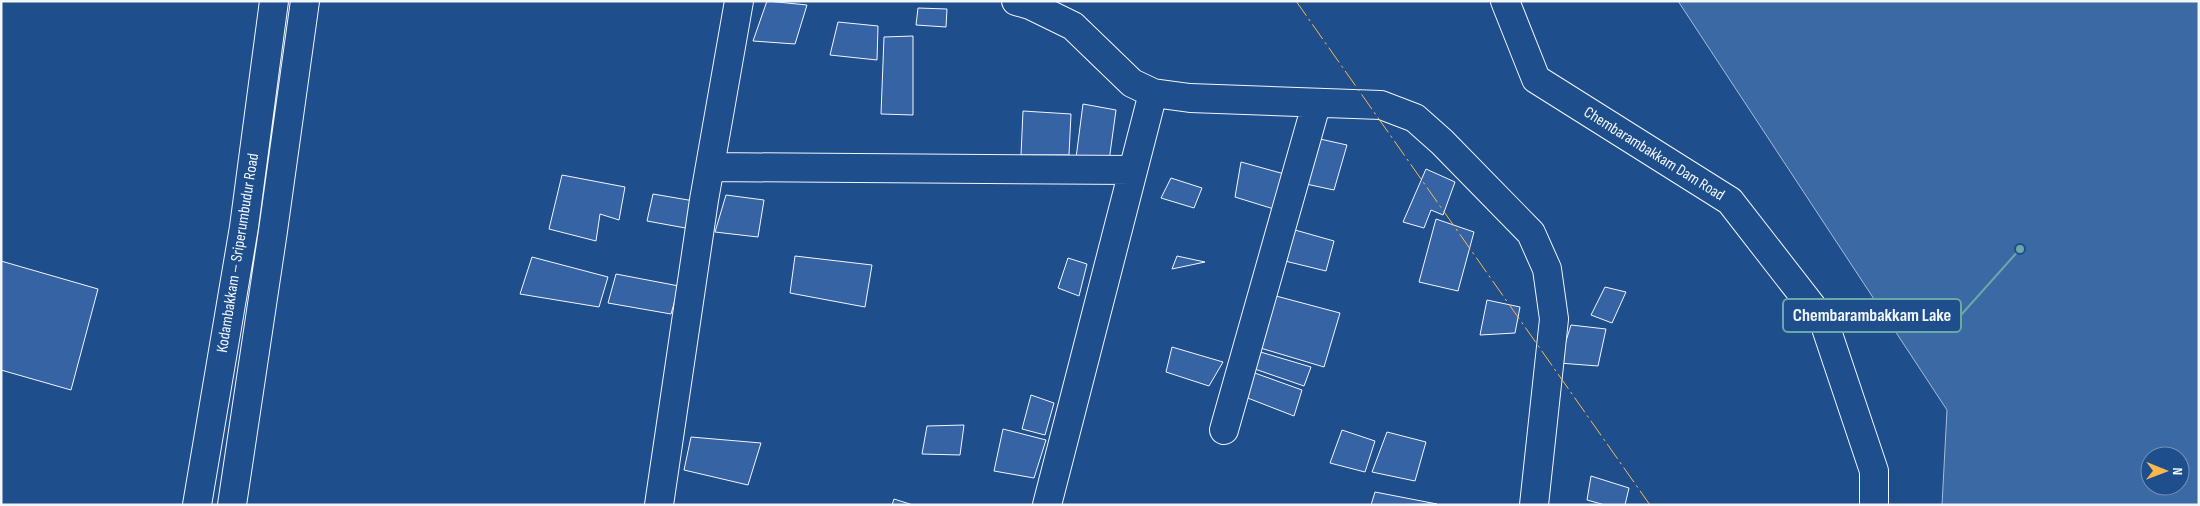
<svg xmlns="http://www.w3.org/2000/svg" width="2200" height="506" viewBox="0 0 2200 506" font-family="'Sofia Sans Condensed',sans-serif">
<style>
.water{fill:#3b69a3;stroke:#a8bbd7;fill-rule:evenodd}
.building{fill:#3563a3;stroke:#f2f6ff}
.lines{fill:none;stroke-linecap:round;stroke-linejoin:round}
.minor-casing{stroke:#f2f6ff;stroke-width:30}
.primary-casing{stroke:#f2f6ff;stroke-width:30}
.minor{stroke:#1f4e8c;stroke-width:28}
.primary{stroke:#1f4e8c;stroke-width:28}
.power{stroke:#ffb74d;stroke-width:1;stroke-dasharray:18 4 2.5 4;stroke-linecap:butt}
.labels{text-anchor:middle;dominant-baseline:central;stroke-width:4;stroke-linejoin:round;paint-order:stroke}
.street-label{font-size:16px;fill:#f2f6ff;stroke:#1f4e8c}
.leader{fill:none;stroke:#6aa9a8;stroke-width:2}
.callout-dot{fill:#6aa9a8;stroke:#1f4e8c;stroke-width:2}
.callout{fill:#1f4e8c;stroke:#6aa9a8;stroke-width:2}
.callout-label{font-size:18px;text-anchor:middle;font-weight:bold;fill:#f2f6ff}
</style>
<rect width="100%" height="100%" fill="#1f4e8c"/>
<path class="water" d="M1678,1H2199V505H1942L1947,410ZM2150,456H2180V486H2150Z"/>
<path class="building" d="M767,1L807,5L795,44L753,41Z
M918,8L947,9L946,27L916,25Z
M838,22L878,26L877,60L830,55Z
M913,36V115L881,114L884,37Z
M1083,104L1116,110L1109,161L1076,158Z
M1023,111L1071,114L1069,155H1021Z
M1320,139L1347,145L1334,190L1306,184Z
M1241,162L1288,175L1277,210L1235,197Z
M1426,169L1455,182L1443,215L1431,210L1424,228L1403,222Z
M562,175L625,187L619,220L600,214L596,241L549,229Z
M1171,178L1202,188L1194,208L1161,198Z
M653,194L700,202L691,229L647,221Z
M726,195L764,200L758,237L715,232Z
M1436,219L1474,232L1458,291L1419,282Z
M1295,230L1334,241L1326,271L1285,261Z
M795,256L872,265L865,307L790,293Z
M1177,256L1205,262L1172,269Z
M532,257L608,277L599,307L520,294Z
M1068,258L1087,264L1079,296L1058,288Z
M1,261L98,289L71,390L1,370Z
M616,274L679,286L671,314L608,303Z
M1605,287L1626,292L1612,323L1591,315Z
M1276,296L1340,313L1324,367L1257,347Z
M1487,300L1520,307L1515,333L1480,335Z
M1571,325L1606,329L1598,366L1559,363Z
M1172,347L1223,362L1209,386L1166,372Z
M1257,351L1311,367L1304,386L1252,368Z
M1252,372L1302,390L1294,416L1245,397Z
M1031,395L1054,403L1045,435L1022,429Z
M964,425L960,455L922,454L927,426Z
M1003,429L1046,440L1034,478L994,471Z
M1342,430L1375,441L1365,472L1330,463Z
M1387,432L1426,442L1415,481L1372,472Z
M691,437L761,443L748,485L684,470Z
M1591,476L1629,488L1625,505H1605L1587,500Z
M1375,492L1437,504L1371,505Z
M894,499L913,505H892Z"/>
<g class="lines">
<g class="minor-casing">
<path id="minor" d="M1016,1L1030,5L1073,26L1132,83L1153,93L1190,98L1381,105L1415,118L1442,142L1531,233L1547,269L1554,319L1534,505
M1505,1L1536,79L1730,201L1824,322L1874,471V505
M710,167L1133,170
M1224,430L1316,105
M659,505L704,200L739,1
M1047,505L1153,93"/>
</g>
<g class="primary-casing">
<path id="primary" d="M197,505L244,227L274,1
M232,505L273,231L305,1"/>
</g>
<use href="#minor" class="minor"/>
<use href="#primary" class="primary"/>
<path class="power" d="M1296,1L1650,505"/>
</g>
<g class="labels">
<g class="street-label">
<text transform="translate(1654 154) rotate(32)">Chembarambakkam Dam Road</text>
<text transform="translate(238 253) rotate(-81)">Kodambakkam – Sriperumbudur Road</text>
</g>
</g>
<path class="leader" d="M2020 249L1961 315"/>
<circle class="callout-dot" cx="2020" cy="249" r="5"/>
<rect class="callout" x="1783" y="299" width="178" height="33" rx="5"/>
<g class="callout-label">
<text x="1872" y="321">Chembarambakkam Lake</text>
</g>
<rect width="2200" height="506" fill="none" stroke="#f2f6ff" stroke-width="5"/>
<g transform="translate(2165 471) rotate(91)"><circle r="24" fill="#1f4e8c" stroke="#7391ba"/>
<path d="M0-4L9 19L0 12L-9 19Z" fill="#ffb74d"/>
<text y="-8" font-size="14" font-weight="bold" text-anchor="middle" fill="#f2f6ff">N</text>
</g>
</svg>
